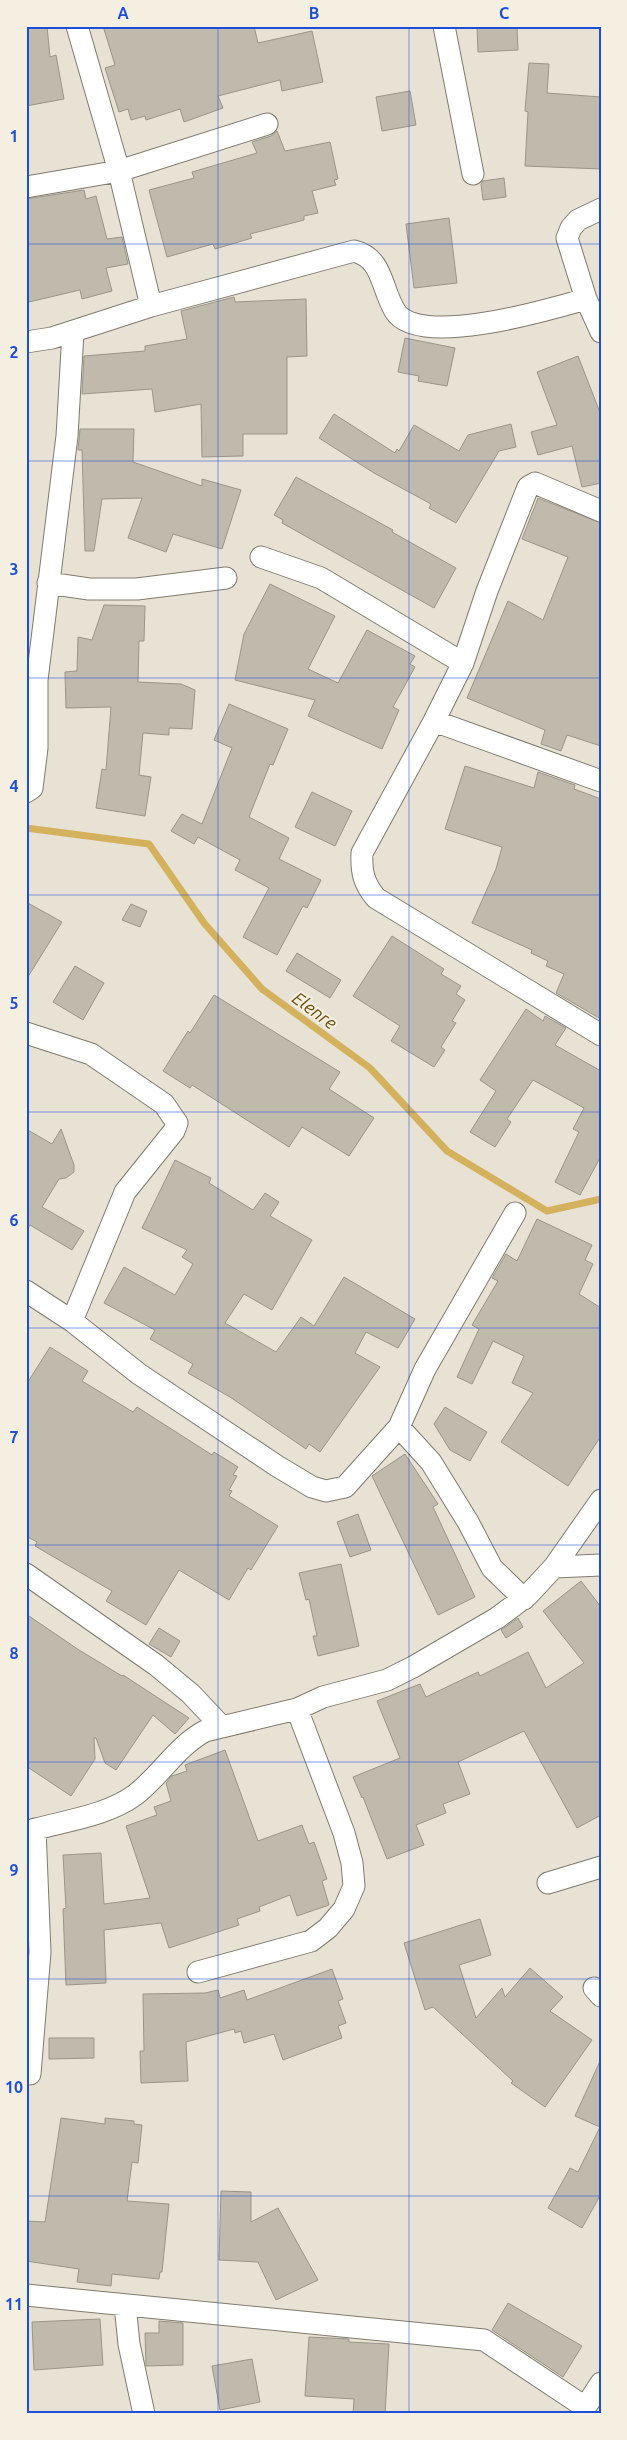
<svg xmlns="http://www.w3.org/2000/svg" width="627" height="2440" viewBox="0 0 627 2440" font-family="Ubuntu,sans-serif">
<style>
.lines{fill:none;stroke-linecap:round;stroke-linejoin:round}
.stream{stroke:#d4b15d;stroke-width:7}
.building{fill:#c0baad;stroke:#9b9589}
.street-casing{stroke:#817b6f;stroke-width:23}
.street{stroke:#fff;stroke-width:21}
.grid{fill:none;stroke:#1d4ed8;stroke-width:1;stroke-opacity:0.55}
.labels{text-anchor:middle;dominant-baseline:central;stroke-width:4;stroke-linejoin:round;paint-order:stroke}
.water-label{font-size:18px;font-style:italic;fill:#68500e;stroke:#f5efe1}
.neatline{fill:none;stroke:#1d4ed8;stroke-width:2}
.grid-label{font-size:16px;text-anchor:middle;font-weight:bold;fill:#1d4ed8}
</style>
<rect width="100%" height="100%" fill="#e8e2d4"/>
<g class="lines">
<path class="stream" d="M26,828L149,844L204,923L262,989L370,1068L447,1151L547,1211L601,1199"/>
</g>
<path class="building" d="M26,26H47L50,57L56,55L64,99L26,106Z
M103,26H254L258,43L312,31L323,82L282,91L280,80L218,96L223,108L184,122L180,109L146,120L145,116L131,120L128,109L119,112L105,68L115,65Z
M477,26H517L518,50L478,52Z
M529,63L549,64L547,93L601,97V169L525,166L528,112L525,111Z
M410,91L416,125L382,131L376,97Z
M277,131L285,151L330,142L338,179L334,180L336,185L312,191L318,213L304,216V220L250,234L252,238L215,249L213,244L167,257L149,190L194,178L192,172L257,153L252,142L271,136Z
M504,178L506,197L483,200L481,184L483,181Z
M84,190L86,199L96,196L107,239L122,237L128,264L106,268L112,291L82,299L80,290L29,302L26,292V199Z
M449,218L457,283L414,288L406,224Z
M234,297L235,302L306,299L307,356L287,357V434H243V456L202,457L201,404L155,412L152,389L82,394L84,356L145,351V346L187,339L181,311Z
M405,338L455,348L447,386L418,381L419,376L398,372Z
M578,356L601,415V483L582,487L572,446L538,455L531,432L557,425L537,372Z
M334,414L395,453L397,449L399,451L414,425L459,451L468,435L511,424L516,447L499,451L456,523L429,508L431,504L374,473L319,438Z
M80,429H134L133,462L202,486V479L241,490L222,549L173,534L166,552L128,538L142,498L102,499L94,551H85L82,450H78Z
M296,477L393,530L392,532L456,568L434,608L282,523L283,520L274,515Z
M538,498L601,523V746L567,735L561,751L541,744L545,730L467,698L508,601L543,620L568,557L522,539Z
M270,584L335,616L308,669L338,683L367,630L415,656L410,664L415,667L393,707L399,710L382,749L308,716L315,700L235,680L244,634Z
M104,605L145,606L144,641H139L138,682L181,684L195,690L192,729L169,728V735L143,733L139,775L151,777L145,816L96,808L102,769L106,770L111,707L66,708L65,672L77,671L78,637L92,640Z
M229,704L288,729L273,765L270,764L249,817L289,838L279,859L321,880L307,908L303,906L277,955L243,937L269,888L235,870L240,860L198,837L194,844L171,831L182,814L202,824L232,748L214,740Z
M465,766L534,788L538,772L575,785L574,789L601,799V1019L556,993L564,974L546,966L548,961L531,953L532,950L472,923L496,869L502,847L445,829Z
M312,792L352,811L335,846L295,827Z
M26,902L62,922L26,980Z
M131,904L147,911L140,927L122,920Z
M392,936L444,969L441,974L461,986L456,994L465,1000L452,1021L456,1023L441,1047L445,1050L434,1067L391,1041L400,1026L353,996Z
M297,953L341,980L330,998L286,971Z
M75,966L104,983L83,1020L53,1002Z
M214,995L340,1072L329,1089L374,1118L349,1156L302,1127L289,1147L192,1085L190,1088L163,1071L188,1031L190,1033Z
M526,1009L543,1021L545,1016L566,1028L555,1045L601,1071V1156L580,1195L555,1182L579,1132L573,1129L584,1108L533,1080L507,1119L511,1122L495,1147L470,1132L496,1091L480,1080Z
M26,1129L52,1144L61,1129L74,1165V1172L66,1178L59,1179L42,1207L84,1231L72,1250L30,1225L26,1231Z
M175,1160L211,1178L209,1183L253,1210L265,1193L279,1202L270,1216L312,1240L272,1310L244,1294L225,1323L276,1352L301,1317L314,1326L344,1277L415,1319L398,1348L366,1332L355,1353L380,1367L320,1452L309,1444L306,1449L230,1397L188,1373L193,1364L150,1339L155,1330L104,1303L124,1267L175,1295L193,1264L182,1257L187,1250L142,1228Z
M537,1219L592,1245L585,1260L593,1264L579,1294L601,1308V1436L568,1486L501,1442L533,1393L512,1383L524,1356L493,1341L472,1384L457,1377L479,1329L472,1325L498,1281L492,1278L506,1254L517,1261Z
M50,1347L88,1371L82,1381L133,1412L137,1407L212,1455L214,1452L238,1467L233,1475L237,1476L229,1490L232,1491L229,1496L278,1526L251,1570L248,1568L229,1600L179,1570L146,1625L106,1601L112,1591L35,1546L37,1542L26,1536V1385Z
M445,1407L487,1432L470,1461L450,1450L434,1424Z
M405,1454L438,1504L433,1507L475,1597L438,1615L372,1476Z
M358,1514L371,1550L350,1557L337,1522Z
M341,1564L359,1646L318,1656L313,1636H317L309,1599L306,1600L299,1573Z
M581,1581L601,1607V1815L577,1828L524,1731L458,1762L470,1794L443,1804L446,1813L416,1825L424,1845L387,1859L363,1797L362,1798L353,1777L400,1758L377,1701L420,1684L426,1697L478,1672L480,1676L528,1652L546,1688L584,1663L543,1611Z
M26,1614L79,1650L122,1676L123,1675L189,1718L175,1734L153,1715L116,1770L105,1763L96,1738H94L95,1759L71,1796L26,1766Z
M518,1618L523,1627L506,1638L501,1630Z
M159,1628L180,1641L171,1657L149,1644Z
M225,1750L258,1841L302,1825L309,1844L314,1842L327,1879L322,1881L329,1905L297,1916L290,1895L259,1907L260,1911L237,1919L239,1925L169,1948L161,1923L104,1930L106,1983L66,1985L63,1909L66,1908L63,1855L101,1853L104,1904L150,1898L126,1826L157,1815L154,1807L171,1801L166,1783L172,1776L187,1771L185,1765Z
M480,1919L491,1955L459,1965L476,2018L502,1988L505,1997L530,1968L563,1997L550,2011L592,2040L545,2107L511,2083L513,2081L433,2007L425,2010L404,1943Z
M332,1969L343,1999L338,2001L346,2023L338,2026L342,2038L283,2060L274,2034L244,2043L241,2031L235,2033L234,2029L186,2042L188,2081L141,2083L140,2051H144L143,1994L205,1993L218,1990L220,1998L244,1990L247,2000Z
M49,2038H94V2058L49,2059Z
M601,2059V2194L582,2228L548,2208L570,2168L578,2172L600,2127L575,2116Z
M61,2118L105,2124V2118L134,2121V2124L142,2125L138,2163L132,2162L127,2201L169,2204L162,2272H160L159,2279L112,2274L111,2286L77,2282L79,2269L26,2261V2221L45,2222Z
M221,2191L251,2192V2222L278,2208L318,2280L276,2300L258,2262L219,2260Z
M508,2303L582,2346L563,2377L492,2330Z
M100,2319L103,2365L34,2370L32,2322Z
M159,2321L183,2323V2365L146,2366L145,2333H159Z
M309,2337L349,2339V2342L389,2344L385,2414H353L354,2399L305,2396Z
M252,2359L260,2402L220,2410L212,2366Z"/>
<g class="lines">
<g class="street-casing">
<path id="street" d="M77,26L119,171L151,306
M444,26L473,174
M26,187L119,171L267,124
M601,209L578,220L571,228L567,238L586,299L601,332
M26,342L52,338L151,306L354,251C383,258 381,288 395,311C418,349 551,309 586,299
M601,511L535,483L528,487L487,591L463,663L434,721L362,853C361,872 364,884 376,898L601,1035
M261,557L321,578L463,663
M48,583L89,589H137L226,578
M434,721L601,781
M26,792L32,788L37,748V680L67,436L73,332
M26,1033L91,1054L164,1104L177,1123L174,1131L125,1192L72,1321
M26,1291L72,1321L139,1374L277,1466L312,1487L326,1491L345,1487L399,1427L425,1369L515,1213
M399,1427L431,1462L468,1522L492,1568L524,1599
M554,1567L601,1565
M26,1574L156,1665L191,1694L222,1727
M26,1832C61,1821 105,1817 135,1795C160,1776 177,1746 205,1731L297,1709L323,1697L387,1680L413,1667L497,1618L528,1595L554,1567L601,1500
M548,1883L601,1867
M198,1972L311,1941L328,1928L344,1909L354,1886L352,1863L344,1833L297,1709
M594,1988L601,1996
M26,2074H30L40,1952L35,1829
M26,2295L484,2340L585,2407
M125,2305L129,2344L144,2414
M581,2414L601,2383"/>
</g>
<use href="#street" class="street"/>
</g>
<path class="grid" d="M218,26V2414M409,26V2414M26,244H601M26,461H601M26,678H601M26,895H601M26,1112H601M26,1328H601M26,1545H601M26,1762H601M26,1979H601M26,2196H601"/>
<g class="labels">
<g class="water-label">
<text transform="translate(315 1010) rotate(36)">Elenre</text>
</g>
</g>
<rect width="627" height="2440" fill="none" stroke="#f5efe1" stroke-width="55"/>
<rect x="28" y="28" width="572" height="2384" class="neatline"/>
<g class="grid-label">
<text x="123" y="19">A</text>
<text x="314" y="19">B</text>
<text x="504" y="19">C</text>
<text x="14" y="142">1</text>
<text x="14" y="358">2</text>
<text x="14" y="575">3</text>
<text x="14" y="792">4</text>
<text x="14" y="1009">5</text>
<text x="14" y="1226">6</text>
<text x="14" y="1443">7</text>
<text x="14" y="1659">8</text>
<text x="14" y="1876">9</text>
<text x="14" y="2093">10</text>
<text x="14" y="2310">11</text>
</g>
</svg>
